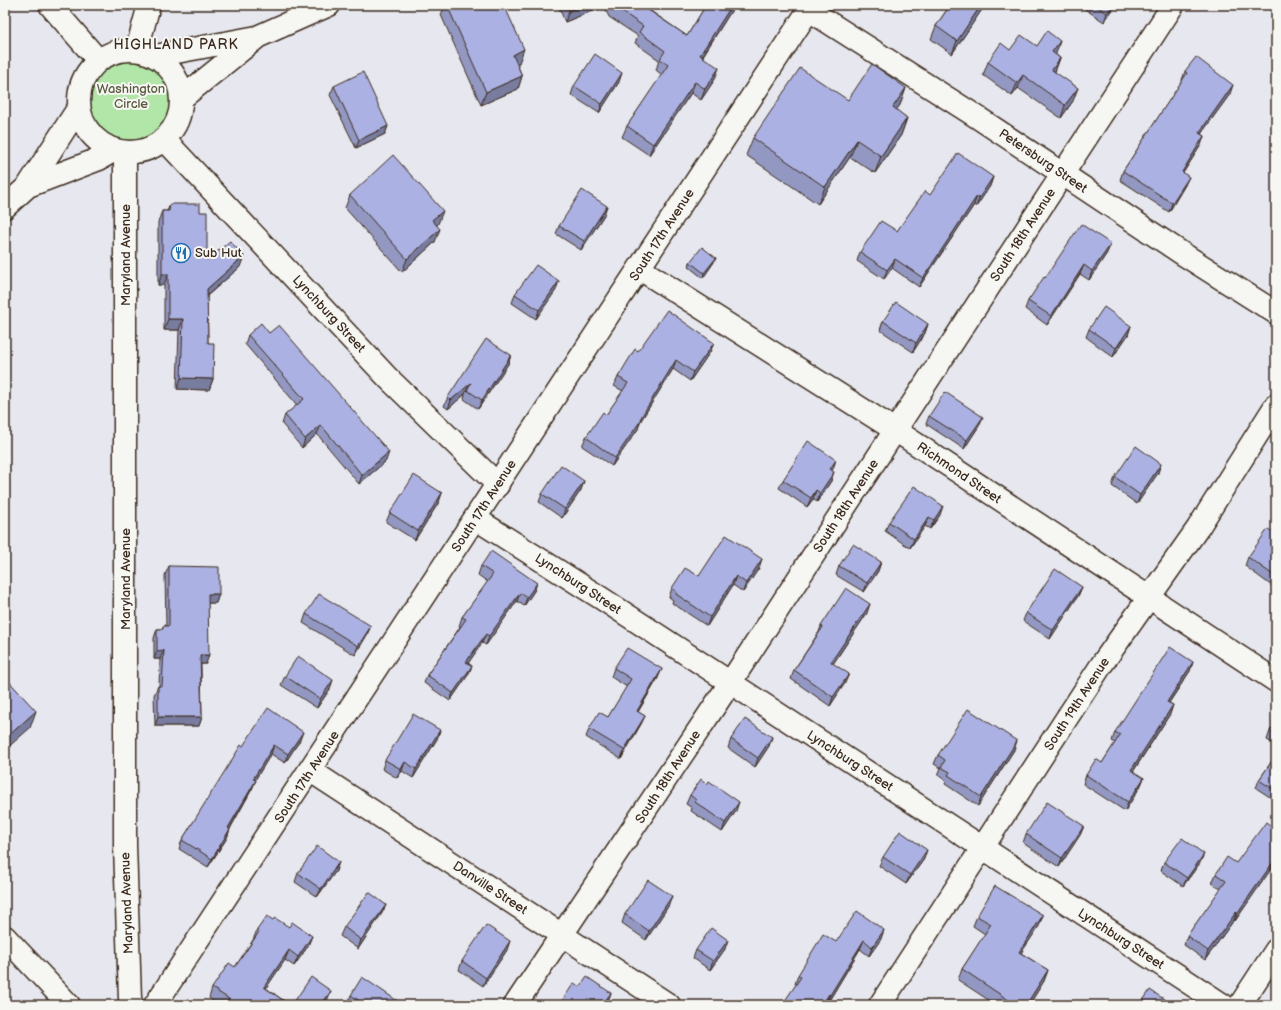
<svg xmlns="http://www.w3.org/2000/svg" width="1281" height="1010" viewBox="0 0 1281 1010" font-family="'Balsamiq Sans',sans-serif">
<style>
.green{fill:#b2e6a8;stroke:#768863}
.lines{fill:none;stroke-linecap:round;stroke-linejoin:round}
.street-casing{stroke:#3b2a1e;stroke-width:25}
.secondary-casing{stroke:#3b2a1e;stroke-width:25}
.street{stroke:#f6f6f2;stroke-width:22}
.secondary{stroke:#f6f6f2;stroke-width:22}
.wall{fill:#9398c2;stroke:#3b2a1e}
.shaded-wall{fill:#787c9e;stroke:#3b2a1e}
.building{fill:#abb1e2;stroke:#3b2a1e}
.labels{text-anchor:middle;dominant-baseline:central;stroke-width:4;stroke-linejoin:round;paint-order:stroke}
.park-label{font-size:13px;fill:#595940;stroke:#f6f6f2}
.street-label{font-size:13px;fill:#3b2a1e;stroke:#f6f6f2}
.poi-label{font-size:13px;fill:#3b2a1e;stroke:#f6f6f2;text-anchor:start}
.neighbourhood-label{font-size:14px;letter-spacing:1px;fill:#3b2a1e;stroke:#f6f6f2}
</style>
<rect width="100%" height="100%" fill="#e7e8ef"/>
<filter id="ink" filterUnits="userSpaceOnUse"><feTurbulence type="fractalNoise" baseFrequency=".025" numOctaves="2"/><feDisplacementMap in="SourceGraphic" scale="8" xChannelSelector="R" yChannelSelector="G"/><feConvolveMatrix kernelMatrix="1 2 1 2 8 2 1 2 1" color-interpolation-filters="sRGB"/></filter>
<g filter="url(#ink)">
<path class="green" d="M87 97a43 43 0 1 1 86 0a43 43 0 1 1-86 0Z"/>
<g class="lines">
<g class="street-casing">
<path id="street" d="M50,5L98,60
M809,10L974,115L1183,254L1276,313
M137,49L149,5
M164,139L388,378L498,485
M125,152V845L130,999L132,1005
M640,269L895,430L1276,681
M476,519L601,598L1223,1005
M5,937L69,1005
M515,1005L730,683L1173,5
M880,1005L1102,664L1198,528L1276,405
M1240,1005L1276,950"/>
</g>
<g class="secondary-casing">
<path id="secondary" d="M79 101a51 51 0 1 1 102 0a51 51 0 1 1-102 0Z
M155,56L257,37L329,5
M182,98L255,39
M28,186L99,159L115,150
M5,207L28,186L79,107
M311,771L669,1005
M155,1005L812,5"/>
</g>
<use href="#street" class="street"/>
<use href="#secondary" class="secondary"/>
</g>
<path class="wall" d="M445,5H504L519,63L517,64L522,76L518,89L481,105L441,15Z
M558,5H642L687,36L706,5H735L703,56L715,79L701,100L691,93L649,155L622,137L627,126L662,75L656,70L659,60L635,43L638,36L609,17L604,6L565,22Z
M950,5H985L952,54L931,39L936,26Z
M1079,5H1116L1104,22Z
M1264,5H1276V12Z
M1037,46L1056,54H1055L1060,58L1055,72L1073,101L1061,118L1018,88L1012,96L983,75L988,62L1010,50Z
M1185,71L1230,94L1201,134L1204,136L1201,145L1183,173L1185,185L1169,212L1120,180L1123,171L1182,81V80Z
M619,82L599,113L571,95L574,86Z
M334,86L388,126L385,134L356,148L330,95Z
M906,88L900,105L896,110L907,118L901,135L875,173L850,157L818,204L746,155L753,138L848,100Z
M993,177L990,186L976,207L974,205L919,287L892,268L884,279L857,261L860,252L897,231L930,195Z
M350,195L438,224L437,225L435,242L402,272L345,208Z
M170,204L200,212L207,260L240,267L207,296L208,343L213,379L209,390L177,389L179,330H164V285H158V222L162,211H167Z
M604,215L581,250L556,234L559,226Z
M1107,253L1089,280L1080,274L1047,325L1025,309L1028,301L1045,278Z
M690,262H714L703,278L689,267Z
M556,290L536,319L512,303L515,294Z
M883,321L928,324L925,333L913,352L880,330Z
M1131,326L1128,335L1113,357L1086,337L1089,329Z
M269,333L386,461L359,484L317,434L302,448L282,424L285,415L297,405L245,344L248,335Z
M714,343L710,352L690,381L673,369L640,422L638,429L612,466L582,446L586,437L606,415L623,391L614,386L618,377L638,351Z
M511,355L508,364L478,409L464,399L465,394L448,409L444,406L448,397Z
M929,416L979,426L964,449L926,424Z
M833,469L832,470L831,481L817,502L813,499L807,507L779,488L783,480Z
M1158,473L1137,504L1112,486L1115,477Z
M584,481L581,490L562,518L539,502L542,494Z
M442,493L439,502L415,540L386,522L390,513Z
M940,515L930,529L925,526L910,548L885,531L889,522Z
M1276,534V589L1245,566L1248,557Z
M881,562L878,571L864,592L836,575L839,566Z
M169,566L219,594L216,603H208L206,664H201L202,717L199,726H155L154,695L158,686H159L160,659H154V638L157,629H162L163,626H166L165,575Z
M481,566L537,583L534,591L524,606L517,601L486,645L482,643L468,663L472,666L468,675L450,701L424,683L427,675L460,627L459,626L462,617L488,582L478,575Z
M759,568L743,592L733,585L707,626L672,603L673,600L669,597L672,588L699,576Z
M1082,587L1078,596L1050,639L1023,621L1026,613Z
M867,613L833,664L845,683L830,706L791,679L794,670L819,632L821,626Z
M306,614L367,635L355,655L303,623Z
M1193,662L1190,671L1169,703L1173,705L1170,714L1133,772L1144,778L1140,787L1125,811L1083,784L1086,775L1102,763L1115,743L1112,741L1115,732Z
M614,668L658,678L638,712L645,716L641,724L621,759L586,737L589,729L608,717L627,687L611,677Z
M285,676L330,689L317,708L281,685Z
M1276,723V745L1267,740L1270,731Z
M440,730L437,739L413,778L402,771L397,778L382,769L385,760Z
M772,737L769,746L755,767L728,748L731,739Z
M300,740L285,763L271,754L255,780H256L252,789L230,829L227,838L208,867L179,849L182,840L243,746Z
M1014,750L978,806L945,784L946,781L938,775L941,768L934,764L938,755Z
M1276,755V801L1256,788L1259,780Z
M690,795L736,811L722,832L691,811L692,808L686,804Z
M1084,826L1080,835L1059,867L1023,843L1026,834Z
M1276,830V862L1235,921L1234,920L1205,960L1184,945L1187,936L1221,889L1212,883L1216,874L1236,863Z
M883,857L924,859L906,884L879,866Z
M339,862L336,871L317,897L295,882L298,873Z
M1164,862L1200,863L1183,886L1161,871Z
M386,905L382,913L358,949L340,936L344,927Z
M669,905L646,940L622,923L625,914Z
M1043,915L1039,926L1021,953L1048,970L1044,981L1029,1005H996L958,980L962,969L985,934L973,926L977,916Z
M257,930L308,946L294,966L285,960L266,988L290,1005H218L209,998L212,988L235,967L253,940Z
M881,939L869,956L860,949L827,1004L795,984L798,975L836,942Z
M725,949L710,970L693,958L696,950Z
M507,950L483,986L459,970L462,961Z
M351,995L402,1004L407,1005H349L348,1004Z"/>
<path class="shaded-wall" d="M583,5H604V6L565,22L569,11Z
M732,5H735L696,66L700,55Z
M981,5H985L952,54L957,41Z
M1113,5H1116L1104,22L1107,13Z
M1060,41L1056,54L1048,65L1052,52Z
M524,49L519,63L508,68L513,55Z
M1060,58L1055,71L1047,83L1052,70Z
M719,68L715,79L701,100L705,89Z
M622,73L619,82L599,113L602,104Z
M1023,75L1018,88L1012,96L1017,83Z
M522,76L518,89L481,105L486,92Z
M695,82L691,93L649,155L653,144Z
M1233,85L1230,94L1195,142L1199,133Z
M906,88L900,105L886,124L893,107Z
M1078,88L1073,101L1061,118L1065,105Z
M907,118L901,135L875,173L881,156Z
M388,126L385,134L356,148L359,140Z
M1204,136L1201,145L1178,181L1182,172Z
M857,140L850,157L818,204L825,187Z
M993,177L990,186L976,207L979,198Z
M1189,177L1185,185L1169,212L1172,203Z
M977,196L974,205L919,287L923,278Z
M607,206L604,215L581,250L584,241Z
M443,211L438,224L428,233L432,220Z
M440,229L435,242L402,272L407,259Z
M1111,244L1107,253L1089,280L1092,271Z
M244,256L240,267L203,299L207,289Z
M716,258L714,262L703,278L704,273Z
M895,259L892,268L884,279L887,270Z
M1084,265L1080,274L1047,325L1051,316Z
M162,274H168L164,285H158Z
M559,281L556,290L536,319L539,310Z
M168,319H183L179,330H164Z
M928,324L925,333L913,352L916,343Z
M1131,326L1128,335L1113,357L1116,348Z
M714,343L710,352L690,381L693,372Z
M511,355L508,364L478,409L482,400Z
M676,360L673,369L640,422L638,429L612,466L615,458Z
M181,378L213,379L209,390L177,389Z
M471,383L467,390L465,394L448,409L451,400Z
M983,417L979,426L964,449L967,440Z
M321,425L317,434L302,448L305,439Z
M389,452L386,461L359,484L362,475Z
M836,460L833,469L827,478L830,469Z
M1161,464L1158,473L1137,504L1140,495Z
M834,472L831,481L817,502L820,493Z
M584,481L581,490L562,518L565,509Z
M816,490L813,499L807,507L811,498Z
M442,493L439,502L415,540L418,531Z
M943,506L940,515L930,529L934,520Z
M929,517L925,526L910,548L914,539Z
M762,559L759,568L743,592L746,583Z
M881,562L878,571L864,592L867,583Z
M736,576L733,585L707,626L710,617Z
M537,583L534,591L524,606L527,597Z
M1082,587L1078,596L1050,639L1053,630Z
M520,593L517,601L486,645L489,636Z
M208,594H219L216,603H205Z
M870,604L867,613L828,671L831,662Z
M371,626L367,635L355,655L358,646Z
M486,634L482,643L463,671L466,662Z
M164,650L160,659H154L157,651Z
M200,655H209L206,664H197Z
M1193,662L1190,671L1164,710L1167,702Z
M472,666L468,675L450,701L453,693Z
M662,669L658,678L633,720L637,711Z
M849,674L845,683L830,706L833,697Z
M333,680L330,689L317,708L320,699Z
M1173,705L1170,714L1128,779L1131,770Z
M36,711L30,728L5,750V739Z
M645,716L641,724L621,759L624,750Z
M158,717H202L199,726H155Z
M440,730L437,739L413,778L416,769Z
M303,732L300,740L285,763L288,754Z
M772,737L769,746L755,767L758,758Z
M1017,741L1014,750L978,806L981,797Z
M274,745L271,754L250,788L253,779Z
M405,762L402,771L397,778L401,769Z
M1144,778L1140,787L1125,811L1128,802Z
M256,780L252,789L225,837L228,828Z
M739,802L736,811L722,832L725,823Z
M1084,826L1080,835L1059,867L1062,858Z
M230,829L227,838L208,867L212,859Z
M927,850L924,859L906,884L910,875Z
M1204,854L1200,863L1183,886L1187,878Z
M1276,858V862L1235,921L1238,912Z
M339,862L336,871L317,897L321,889Z
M672,896L669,905L646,940L649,931Z
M386,905L382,913L358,949L361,940Z
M1237,911L1234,920L1205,960L1208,951Z
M1043,915L1039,926L1015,962L1019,952Z
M884,930L881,939L869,956L872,947Z
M312,936L308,946L294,966L298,957Z
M728,940L725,949L710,970L713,961Z
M864,940L860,949L827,1004L830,995Z
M510,941L507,950L483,986L486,978Z
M289,950L285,960L260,997L264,987Z
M1048,970L1044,981L1029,1005H1026Z
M331,991L327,1001L325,1005H321Z
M611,993L608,1002L606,1005H602Z
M829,994L826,1003L824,1005H822Z"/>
<path class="building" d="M447,5H504L524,49L513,55L522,76L486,92Z
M567,5H583L569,11Z
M612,5H641L687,36L706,5H732L700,55L719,68L705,89L695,82L653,144L627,126L668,65L660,59L665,51L639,32L643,26Z
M950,5H981L957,41L936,26Z
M1095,5H1113L1107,13Z
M1047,31L1060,41L1052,52L1060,58L1052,70L1078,88L1065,105L1023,75L1017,83L988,62L1001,43L1010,50L1021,35L1037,46Z
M595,54L622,73L602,104L574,86Z
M1196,57L1233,85L1199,133L1204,136L1182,172L1189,177L1172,203L1123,171L1187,73L1185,71Z
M872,64L906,88L893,107L907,118L881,156L857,140L825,187L753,138L800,68L848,100Z
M363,72L388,126L359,140L334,86Z
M958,153L993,177L979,198L977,196L923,278L895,259L887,270L860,252L881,221L897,231L925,191L930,195Z
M393,155L443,211L432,220L440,229L407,259L350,195Z
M582,190L607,206L584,241L559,226Z
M170,204H200V212H207V260L230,241L244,256L207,289L208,343H214L213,379L181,378L183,319H168V274H162V211H169Z
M1081,224L1111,244L1092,271L1084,265L1051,316L1028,301L1044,277L1045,278Z
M702,247L716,258L704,273L690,262Z
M536,265L559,281L539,310L515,294Z
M896,302L928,324L916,343L883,321Z
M1104,307L1131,326L1116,348L1089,329Z
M667,310L714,343L693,372L676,360L640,419L641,420L615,458L586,437L603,412L606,415L628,383L618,377L635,349L638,351Z
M261,323L269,333L279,325L389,452L362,475L321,425L305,439L285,415L304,399L248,335Z
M486,339L511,355L482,400L467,390L471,383L451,400L448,397Z
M945,392L983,417L967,440L929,416Z
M808,441L836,460L830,469L834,472L820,493L816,490L811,498L783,480Z
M1136,446L1161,464L1140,495L1115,477Z
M561,465L584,481L565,509L542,494Z
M414,475L442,493L418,531L390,513Z
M914,486L943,506L934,520L929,517L914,539L889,522Z
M1268,529L1276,534V577L1248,557Z
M726,535L762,559L746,583L736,576L710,617L676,594L677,592L672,588L685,568L699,576Z
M853,544L881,562L867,583L839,566Z
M491,551L537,583L527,597L520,593L489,636L486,634L466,662L472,666L453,693L427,675L466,619L462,617L493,574L481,566Z
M169,566L219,567V594H208L209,655H200L202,717H158V686H162L164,650L157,651V629H163V626H169Z
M1055,569L1082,587L1053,630L1026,613Z
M846,588L870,604L831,662L849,674L833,697L794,670L823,627L821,626Z
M319,594L371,626L358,646L306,614Z
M1170,647L1193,662L1167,702L1173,705L1131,770L1144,778L1128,802L1086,775L1096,759L1102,763L1120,735L1115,732Z
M627,648L662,669L637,711L645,716L624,750L589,729L599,712L608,717L631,679L614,668Z
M298,656L333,680L320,699L285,676Z
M5,677L36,711L5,739Z
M268,708L303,732L288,754L274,745L253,779L256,780L228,828L230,829L212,859L182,840L241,745L243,746Z
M968,709L1017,741L981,797L948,775L950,772L941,767L945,760L938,755Z
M413,714L440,730L416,769L405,762L401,769L385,760Z
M745,719L772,737L758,758L731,739Z
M1276,723V735L1270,731Z
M1276,755V791L1259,780Z
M701,779L707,784L709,781L739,802L725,823L695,802L696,800L690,795Z
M1047,802L1084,826L1062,858L1026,834Z
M1266,822L1276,830V858L1238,912L1237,911L1208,951L1187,936L1226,881L1216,874L1227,857L1236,863Z
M900,831L927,850L910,875L883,857Z
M1182,838L1204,854L1187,878L1164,862Z
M317,846L339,862L321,889L298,873Z
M648,880L672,896L649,931L625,914Z
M995,886L1043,915L1019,952L1048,970L1026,1005H1016L962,969L991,924L977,916Z
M369,892L386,905L361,940L344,927Z
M857,911L884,930L872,947L864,940L830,995L829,994L822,1005H782L801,977L798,975L823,934L836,942Z
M267,916L273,920L275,918L289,927L292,922L312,936L298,957L289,950L264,987L290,1005H225L229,999L212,988L229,963L235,967L259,932L257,930Z
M486,925L510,941L486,978L462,961Z
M711,928L728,940L713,961L696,950Z
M311,977L331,991L321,1005H292Z
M362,977L402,1004L403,1002L407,1005H365L351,995Z
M587,977L611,993L602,1005H559L574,983L580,987Z
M1150,990L1173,1005H1140Z
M775,1003L779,1005H774Z"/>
</g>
<defs>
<g id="restaurant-ring" transform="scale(1)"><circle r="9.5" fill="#f6f6f2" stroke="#1f6fb2" stroke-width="1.5"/><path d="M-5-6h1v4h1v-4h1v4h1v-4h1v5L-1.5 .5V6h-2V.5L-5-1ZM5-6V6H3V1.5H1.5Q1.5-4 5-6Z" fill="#1f6fb2"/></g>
</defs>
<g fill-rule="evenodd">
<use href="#restaurant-ring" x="181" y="253"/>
</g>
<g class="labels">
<g class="park-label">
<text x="131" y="89">Washington<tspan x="131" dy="15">Circle</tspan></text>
</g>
<g class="street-label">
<text transform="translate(1043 161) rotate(34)">Petersburg Street</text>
<text transform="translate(662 235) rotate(-57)">South 17th Avenue</text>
<text transform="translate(1023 235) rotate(-57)">South 18th Avenue</text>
<text transform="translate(126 255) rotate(-90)">Maryland Avenue</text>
<text transform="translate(329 314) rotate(47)">Lynchburg Street</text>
<text transform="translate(959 473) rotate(34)">Richmond Street</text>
<text transform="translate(484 506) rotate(-57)">South 17th Avenue</text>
<text transform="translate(846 506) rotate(-57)">South 18th Avenue</text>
<text transform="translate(126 579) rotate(-90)">Maryland Avenue</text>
<text transform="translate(578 584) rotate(33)">Lynchburg Street</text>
<text transform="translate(1077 704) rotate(-57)">South 19th Avenue</text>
<text transform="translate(850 761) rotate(33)">Lynchburg Street</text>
<text transform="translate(307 777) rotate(-57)">South 17th Avenue</text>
<text transform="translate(668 777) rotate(-57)">South 18th Avenue</text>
<text transform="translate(490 888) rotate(33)">Danville Street</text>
<text transform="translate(127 903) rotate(-92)">Maryland Avenue</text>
<text transform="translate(1121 939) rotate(33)">Lynchburg Street</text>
</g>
<g class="poi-label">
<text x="195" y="253">Sub Hut</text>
</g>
<g class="neighbourhood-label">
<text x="176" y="44">HIGHLAND PARK</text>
</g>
</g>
<rect width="1281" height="1010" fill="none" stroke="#f6f6f2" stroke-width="20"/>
<rect x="10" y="10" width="1261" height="990" fill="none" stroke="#3b2a1e" stroke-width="1.5" filter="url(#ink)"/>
</svg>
